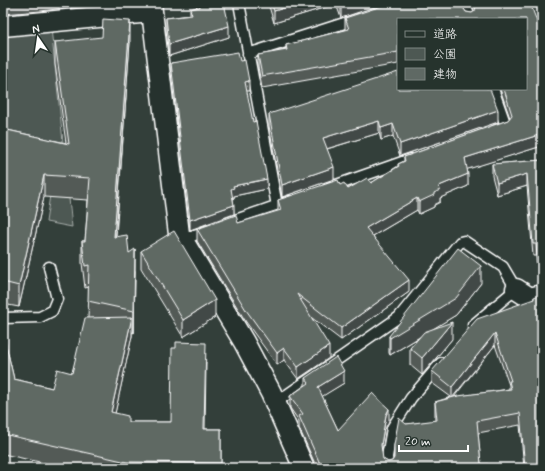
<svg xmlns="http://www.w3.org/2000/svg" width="545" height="471" viewBox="0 0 545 471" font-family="Mynerve,'Klee One',sans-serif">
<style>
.green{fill:#4d5853;stroke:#a6aca9}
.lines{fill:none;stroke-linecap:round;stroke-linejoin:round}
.lane-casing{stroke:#fff;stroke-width:13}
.street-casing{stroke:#fff;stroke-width:23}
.lane{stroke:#26332d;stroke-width:10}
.street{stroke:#26332d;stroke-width:20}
.wall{fill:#525a56;stroke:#fff;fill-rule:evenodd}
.shaded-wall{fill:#424a46;stroke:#fff}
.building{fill:#5f6964;stroke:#fff}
</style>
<rect width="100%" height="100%" fill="#333f3a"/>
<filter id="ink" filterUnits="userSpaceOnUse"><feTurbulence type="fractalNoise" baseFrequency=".025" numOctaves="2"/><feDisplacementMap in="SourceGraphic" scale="8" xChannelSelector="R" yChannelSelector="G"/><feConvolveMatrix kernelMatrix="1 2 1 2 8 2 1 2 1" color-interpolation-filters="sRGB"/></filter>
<g filter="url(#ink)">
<path class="green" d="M51,28L72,227L46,222L57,148L3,138V33Z"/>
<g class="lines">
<g class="lane-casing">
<path id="lane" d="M239,3L277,206
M465,3L470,19
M248,54L357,19
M493,89L506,126L498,129
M328,188L411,159
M224,224L290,201
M183,239L209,230
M3,318L40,317L52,311L57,299L49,267
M275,403L399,317L460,242L464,241L503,267L516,289L473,325
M388,468L387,457L392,428L411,398L441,363"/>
</g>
<g class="street-casing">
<path id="street" d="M151,3L179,234L244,342L271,393L304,468
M3,26L151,12
M516,289L530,298L542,295"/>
</g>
<use href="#lane" class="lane"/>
<use href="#street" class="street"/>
</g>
<path class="wall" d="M3,3H83L72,4V7L41,11L3,14Z
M106,3H124L106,5Z
M196,3H224L229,37L169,56L166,30V18L190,15V9L197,7Z
M268,3H387L341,18L336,4L274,23Z
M472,3H530L542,146L467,169L468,186L440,198V202L434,205V207L419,214L417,210L373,236L409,292L341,340L312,318L329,358L298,379L284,360L277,365L246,322L197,241V229L238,223L278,210V200L340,185L348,189L371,183L398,166V164L404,161V157L508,120L510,118L500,89H526V19H398V64L262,88L258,67V55L286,50V45L345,30V18L464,9L466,12L472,13L474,11Z
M55,42H130L116,236L129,253L135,271L134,333L132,332V336L115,413L128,422H171L206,362L205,429H221V468H67L3,454V332L14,379L52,388L72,373L88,318L89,287L85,288L82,263V241H85L88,200L44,197L19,307L3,304V129L66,143L55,64Z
M240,61L249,81V91H246L267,189L234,196V198H233L234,214L190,230L171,73V63Z
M269,114L498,122L400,156L393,136L381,140L379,133L327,149L334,179L282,197L269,126Z
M542,160V284H538L536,256H533L527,186L497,195L492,176V164Z
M141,251L215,317L183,337L141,268Z
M481,283L456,315L432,329L452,339L422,375L410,365V348L420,337L390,355L389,353V336Z
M534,297L542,468H524L520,425L478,433L481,464L488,468H317L299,428V421L290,408V396L305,385V378L344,383L322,396L338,430L389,421L386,427L381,452L383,459L388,462L392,461L394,459V445L406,424L435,421V402L451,397L432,383V371L534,299ZM495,345L509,385V389L454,397Z"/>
<path class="shaded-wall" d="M300,3H336V4L274,23V11Z
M349,3H387L341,18V6Z
M130,21V42L114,258V237Z
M229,26V37L169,56V44Z
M498,110V122L400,156V144Z
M379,121V133L323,150V138Z
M393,124V136L381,140V128Z
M542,134V146L465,170V158Z
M334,167V179L282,197V185Z
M468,174V186L440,198V202L434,205V207L419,214V202L434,193L439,186Z
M527,174V186L497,195V183Z
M44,175V197L19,307V286Z
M267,179V189L234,196V198H231V189L233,186Z
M417,198V210L366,240V228Z
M234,205V214L190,230V220Z
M135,249V271L134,333V311Z
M481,266V283L456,315L390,355V338Z
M409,280V292L341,340V328Z
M215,300V317L183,337V320Z
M132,317V336L111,432V412Z
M452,322V339L422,375V358Z
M495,333V345L452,398V387Z
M329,346V358L298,379V367Z
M284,348V360L277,365V353Z
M344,371V383L318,399V387Z
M389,409V421L386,427L381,457V445L386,415Z"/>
<path class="building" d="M3,3H29L3,5Z
M199,3H224L229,26L169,44L166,18L192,15L190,9L200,7Z
M271,3H300L274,11Z
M340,3H349L341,6Z
M391,3H462L464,9L466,12L472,13L475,11L476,5V3H530L542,35V134L465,158L468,174L439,186L440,190L434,193V195L419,202L417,198L366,228L409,280L341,328L297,294L329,346L298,367L284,348L277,353L246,310L197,229L236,215L238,223L281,210L278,200L338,180L340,185L344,183L348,189L367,178L371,183L399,166L398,164L405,161L404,157L508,120L512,115L504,89H526V19H398V52L262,76L258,55L287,50L286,45L349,29L345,18Z
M103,19L130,21L114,237L127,235L129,253L135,249L134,311L88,301L89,265L85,266L82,241H85L90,178L44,175L19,286L3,282V129L69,144L55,42L102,37Z
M238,52L240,61L245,60L249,81L245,82L253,122L256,121L267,179L233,186L234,188L231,189L234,205L190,220L171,63Z
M398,72V89H490L498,110L400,144L393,124L381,128L379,121L323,138L334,167L282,185L269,114Z
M542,160V272H538L536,244H533L527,174L497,183L492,164Z
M174,231L215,300L183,320L141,251Z
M458,248L481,266L456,298L390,338L389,336Z
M542,294V468H525L520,413L477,421L481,464H488V468H319L318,467L321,466L299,416L303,414L290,396L309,383L305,378L336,357L344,371L318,387L338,430L372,393L389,409L386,415L381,445L383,459L388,462L392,461L394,458V445L399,418L406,424L437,420L435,402L458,396L511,389L509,381H511L495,333L452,387L432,371L477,319L534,299V297Z
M132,317L111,412L128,416V422H171L172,348H176V342L206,343L204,429H221V463L127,462L3,434V332L14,379L52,388L57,369L72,373L85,318Z
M452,322L422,358L410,348L424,332Z"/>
</g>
<rect width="545" height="471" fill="none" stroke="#26332d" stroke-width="16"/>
<rect x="8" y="8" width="529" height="455" fill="none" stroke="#fff" stroke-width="1.5" filter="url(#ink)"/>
<rect x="397" y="18" width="130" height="72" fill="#26332d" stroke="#7d8581"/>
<rect x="405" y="31" width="20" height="6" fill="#26332d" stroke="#7d8581"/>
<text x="433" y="38" font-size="12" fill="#ffffff">道路</text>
<rect x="405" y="48" width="20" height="12" fill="#4d5853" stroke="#7d8581"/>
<text x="433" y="58" font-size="12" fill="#ffffff">公園</text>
<rect x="405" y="68" width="20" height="12" fill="#5f6964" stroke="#7d8581"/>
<text x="433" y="78" font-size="12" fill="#ffffff">建物</text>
<g transform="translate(38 38) rotate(347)" stroke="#26332d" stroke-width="3" paint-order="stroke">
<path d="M0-3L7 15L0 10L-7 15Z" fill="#ffffff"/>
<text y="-6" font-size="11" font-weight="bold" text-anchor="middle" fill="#ffffff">N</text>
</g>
<path d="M399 445v6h69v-6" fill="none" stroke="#ffffff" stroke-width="2"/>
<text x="405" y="445" font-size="12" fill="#ffffff" stroke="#26332d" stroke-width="3" paint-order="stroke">20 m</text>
</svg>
